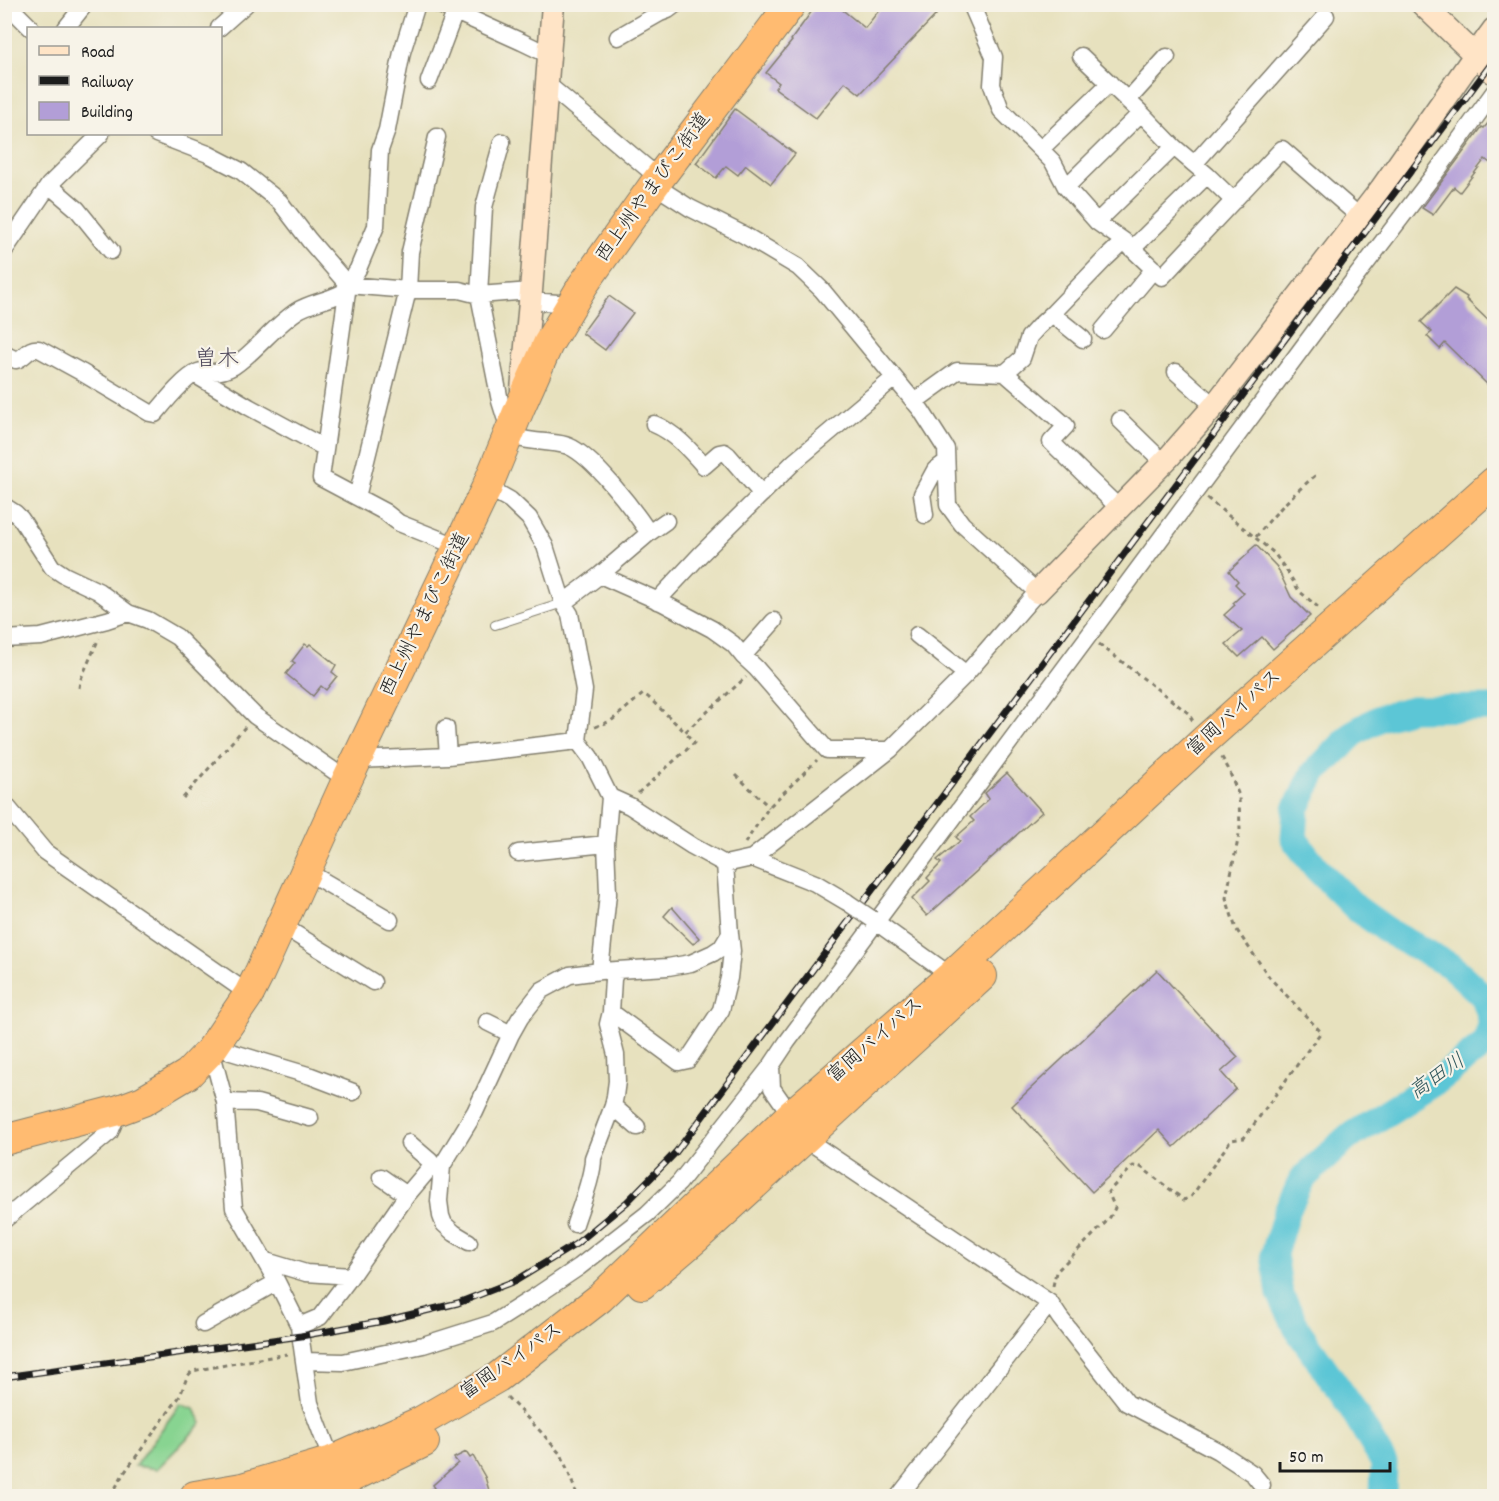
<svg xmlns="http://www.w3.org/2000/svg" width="1499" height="1501" viewBox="0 0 1499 1501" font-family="Dekko,'Klee One',sans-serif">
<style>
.green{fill:#88d491;stroke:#527856;stroke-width:1.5}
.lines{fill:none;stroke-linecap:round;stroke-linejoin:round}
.river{stroke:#5bc6d6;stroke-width:27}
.building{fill:#b29ed7}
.lane-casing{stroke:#827e6d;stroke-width:10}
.street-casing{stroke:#827e6d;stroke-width:19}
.secondary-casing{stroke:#827e6d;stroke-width:25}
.highway-casing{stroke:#827e6d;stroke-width:32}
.path{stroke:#827e6d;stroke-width:3;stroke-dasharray:4.5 4.5;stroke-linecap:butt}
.lane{stroke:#fff;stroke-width:8}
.street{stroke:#fff;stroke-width:16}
.secondary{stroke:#ffe4c6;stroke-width:22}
.highway{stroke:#ffbb71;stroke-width:30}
.rail-casing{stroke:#1c1c1c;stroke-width:7}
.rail{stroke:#f7f3e8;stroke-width:4.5;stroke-dasharray:14;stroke-linecap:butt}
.street-bridge-casing{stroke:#827e6d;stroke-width:19;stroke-linecap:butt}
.street-bridge{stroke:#fff;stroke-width:16}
.labels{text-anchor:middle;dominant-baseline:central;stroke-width:4.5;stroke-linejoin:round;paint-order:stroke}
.street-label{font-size:20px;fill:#1c1c1c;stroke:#f7f3e8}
.water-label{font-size:21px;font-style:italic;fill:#32585d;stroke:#f7f3e8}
.quarter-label{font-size:22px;fill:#504a5d;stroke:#f7f3e8}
</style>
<rect width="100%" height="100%" fill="#f7f3e8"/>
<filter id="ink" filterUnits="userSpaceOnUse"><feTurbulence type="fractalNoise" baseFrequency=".0167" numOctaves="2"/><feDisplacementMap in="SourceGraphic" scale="12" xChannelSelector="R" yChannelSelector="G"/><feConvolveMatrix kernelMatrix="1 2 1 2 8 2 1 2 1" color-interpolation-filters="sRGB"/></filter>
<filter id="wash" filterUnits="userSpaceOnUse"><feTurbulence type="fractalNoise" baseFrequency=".008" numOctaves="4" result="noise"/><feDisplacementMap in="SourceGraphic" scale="24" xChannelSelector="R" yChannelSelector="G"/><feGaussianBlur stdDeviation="1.35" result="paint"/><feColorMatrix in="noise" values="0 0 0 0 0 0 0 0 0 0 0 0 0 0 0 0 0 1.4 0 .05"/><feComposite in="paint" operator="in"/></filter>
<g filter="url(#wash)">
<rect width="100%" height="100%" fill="#e7e1be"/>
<path class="green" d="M181,1403L194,1408L202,1423L157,1469L135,1466Z"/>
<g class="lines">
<path class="river" d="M1383,1496L1384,1463L1350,1405L1299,1332L1280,1294L1274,1254L1286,1213L1302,1179L1347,1138L1436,1082L1485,1044L1492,1022L1484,997L1451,966L1394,935L1356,908L1317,869L1294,839L1296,809L1314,773L1355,732L1380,718L1412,709L1494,708"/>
</g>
<g id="blocks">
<path class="building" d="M817,4H835L865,28L884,4H912L920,11L925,6L936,15L860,94L845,82L816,118L775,88L779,83L766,73L792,41L791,40Z
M735,109L795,154L771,184L746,165L738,175L726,166L716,178L696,163Z
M1494,116V157L1490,163L1485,159L1460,192L1454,187L1433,215L1422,208L1482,127L1484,128Z
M1454,289L1467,297L1466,299L1494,326V391L1445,343L1440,349L1427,336L1432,332L1421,322Z
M609,296L633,313L605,350L582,333Z
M1256,545L1277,567L1291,597L1310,616L1273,649L1262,637L1239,657L1226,644L1242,631L1224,615L1235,605L1233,603L1244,593L1235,584L1238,581L1229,571L1249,553V551Z
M305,644L308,646L310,644L336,665L332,672L337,676L326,690L321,686L313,696L286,674L295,663L292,661Z
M1007,773L1042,812L927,916L912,899L930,881L927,878L941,863L937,860L960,841L956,837L974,821L970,817L989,799L985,793Z
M672,907L699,938L693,944L664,916Z
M1157,970L1238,1057L1221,1072L1236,1089L1174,1147L1159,1130L1092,1192L1012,1106Z
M466,1452L470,1458L473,1456L485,1477L491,1497H421L435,1488L433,1485L458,1463L454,1458Z"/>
</g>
</g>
<g filter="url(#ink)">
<use href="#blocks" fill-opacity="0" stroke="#827e6d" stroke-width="1.5"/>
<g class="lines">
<g class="lane-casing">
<path id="lane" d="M495,625L563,603"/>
</g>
<g class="street-casing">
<path id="street" d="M7,4L31,28
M417,4L402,52L387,130L380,150L376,226L358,269L348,285L321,478L385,512L399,523L459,547
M438,4L522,42L549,55
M971,4L994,57L992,85L1001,110L1053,162L1066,187L1097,222L1124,241L1162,277L1282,149L1360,217
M66,28L85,4
M219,28L246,4
M618,37L660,13L668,10L676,4
M1081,56L1141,113L1174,147L1207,175L1234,201
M429,81L455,12
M547,84L659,178
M1128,100L1167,57
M156,134L208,154L241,171L280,202L309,240L348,285L408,290H459L479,295L531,291
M502,142L484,207L479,295L500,401L505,417L512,426
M1041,149L1110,83
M1194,164L1326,16
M49,185L77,209L111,251
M1066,187L1141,113
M1097,222L1174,147
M1132,249L1207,175
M4,251L49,185L101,134
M530,301L572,304
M1052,314L1083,339
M1103,330L1154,269
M4,354L16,360C25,358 28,347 39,349L81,372L150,413L155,414C165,402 185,377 198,372C203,370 207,372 212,372C221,372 227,370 234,366C257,350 274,326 297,311C310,302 341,298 348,288
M1176,372L1214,406
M1005,373L1022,358L1029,337L1038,327L1052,314L1106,258L1124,241
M194,374L249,407L325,448
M914,402L957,371L1005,373L1066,426L1051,442L1119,508
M1120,420L1163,462
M654,424C674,432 690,450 704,466L719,453L724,452L728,455L762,494
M508,436C521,439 532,441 545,442C552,443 561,443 568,446C593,456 633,509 649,533
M487,487L510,500L529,518L545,546L563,603L570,614L584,690L578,741L590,757L610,797L630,806L692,846L725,864L752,858L890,750L966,674L1037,592L962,524L948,505L946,449L921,410L822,290L798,267L744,235L690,208L654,185
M357,497L408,290L410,252L437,137
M4,506L15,513L21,519L52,567L64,575L98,591L128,613
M925,515L922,494L935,470L946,462
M600,575L649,533L666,521
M657,601L701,554L794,462L894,378
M563,603L600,575L663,603L712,629L733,644L743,656L756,668L827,750H890
M917,635L966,674
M4,639L41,637L107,620L128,613L148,620L177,637L255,716L347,780
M743,656L774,621
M446,728L448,756
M357,760L448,756L578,741
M4,803L45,852L249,994
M518,853L606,844
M752,858L815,883L847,902
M306,871L390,920
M872,919L951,976
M281,925L373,982
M600,971L608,894L606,844L610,797
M611,1012L679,1062L688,1060L721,1010L729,978L732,951L730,934
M487,1022L511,1034
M215,1045L231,1052L311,1076L353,1092
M211,1050L225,1102L234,1208L277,1282L299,1326L310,1403L332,1461
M771,1066L772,1088L791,1115L804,1138L1050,1303L1060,1318L1127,1403L1218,1451L1253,1474L1262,1485
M225,1102L257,1103L310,1118
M613,1106L637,1127
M409,1143L430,1161L434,1168
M381,1177L407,1195
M4,1220L110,1132L119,1110
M575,1224C581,1205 593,1177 593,1158L613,1106L615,1096L617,1081L616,1055L608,1024L611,1012L613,979L616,971
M469,1242L454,1233L444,1224L441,1216L439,1201L442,1166L475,1112L511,1034L520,1018L542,990L570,975L600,971L668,967L691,963L713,953L722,947L730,934L725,864
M266,1261L306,1273L351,1276
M203,1324L277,1282
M299,1326L320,1317L346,1283L407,1195L429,1169L442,1166
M304,1361L343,1362L423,1345L493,1323L539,1294L579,1267L647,1214L679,1183L771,1066L787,1042L876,922L1323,320L1439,168L1494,92
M899,1496L1050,1303"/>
</g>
<g class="secondary-casing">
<path id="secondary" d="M1422,4L1494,73
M522,390L531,291L553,4
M1037,592L1169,457L1214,406L1381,189L1475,55L1494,29"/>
</g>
<g class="highway-casing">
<path id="highway" d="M4,1140L119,1110L143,1101L188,1074L211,1050L249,994L259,974L347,780L487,487L520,407L548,344L583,285L654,185L791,4
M642,1284L697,1237L982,976
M195,1496L242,1488L332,1461L420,1422L498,1377L600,1298L791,1115L951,976L1206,739L1494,482
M287,1496L341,1482L424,1442"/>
</g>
<path class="path" d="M1207,498L1274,553L1289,574L1299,591L1319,608
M1256,537C1273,515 1294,493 1316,475
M1099,644L1188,713L1193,721
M79,688L80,681L99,638
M595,727L611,721L643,694L648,697L685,732
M736,775L769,807
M638,793L694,743L685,732L746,677
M183,798L245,727
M745,843L769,807L817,760
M1053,1286L1056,1272L1109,1219L1115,1208L1108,1192L1133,1166L1141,1167L1184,1200L1191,1197L1231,1140L1244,1138L1321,1032L1270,978L1236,929L1226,898L1240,830L1239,796L1228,768L1220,754
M507,1397L542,1433L562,1456L576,1492V1496
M1488,1410L1494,1406
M111,1496L122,1476L180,1396L187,1377L192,1371L287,1354"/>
<use href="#lane" class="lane"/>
<use href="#street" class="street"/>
<use href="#secondary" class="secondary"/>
<use href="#highway" class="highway"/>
<g class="rail-casing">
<path id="rail" d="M4,1377L301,1336L384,1321L458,1303L517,1280L576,1244L627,1202L676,1152L1494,60"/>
</g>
<use href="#rail" class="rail"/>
<g class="street-bridge-casing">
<path id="street-bridge" d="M847,902L872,919"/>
</g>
<use href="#street-bridge" class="street-bridge"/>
</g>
</g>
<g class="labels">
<g class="street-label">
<text transform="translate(654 188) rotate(-54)">西上州やまびこ街道</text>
<text transform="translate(426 615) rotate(-64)">西上州やまびこ街道</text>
<text transform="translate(1235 714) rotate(-42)">富岡バイパス</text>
<text transform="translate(876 1041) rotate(-41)">富岡バイパス</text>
<text transform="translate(512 1362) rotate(-35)">富岡バイパス</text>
</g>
<g class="water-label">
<text transform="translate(1438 1078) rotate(-35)">高田川</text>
</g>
<g class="quarter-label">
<text x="217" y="360">曽木</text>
</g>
</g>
<rect width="1499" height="1501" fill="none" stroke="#f7f3e8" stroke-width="24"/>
<rect x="27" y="27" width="195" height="108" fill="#f7f3e8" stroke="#9f9d96" stroke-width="1.5"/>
<rect x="39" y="46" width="30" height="9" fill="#ffe4c6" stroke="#9f9d96" stroke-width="1.5"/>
<text x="81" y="57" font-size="18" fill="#1c1c1c">Road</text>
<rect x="39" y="76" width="30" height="9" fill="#1c1c1c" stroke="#9f9d96" stroke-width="1.5"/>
<text x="81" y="87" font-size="18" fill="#1c1c1c">Railway</text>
<rect x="39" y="102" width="30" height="18" fill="#b29ed7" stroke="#9f9d96" stroke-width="1.5"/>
<text x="81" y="117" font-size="18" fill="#1c1c1c">Building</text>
<path d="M1280 1462v9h110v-9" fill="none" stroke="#1c1c1c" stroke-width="3"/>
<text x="1289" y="1462" font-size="18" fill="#1c1c1c" stroke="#f7f3e8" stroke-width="4.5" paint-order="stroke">50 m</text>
</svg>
